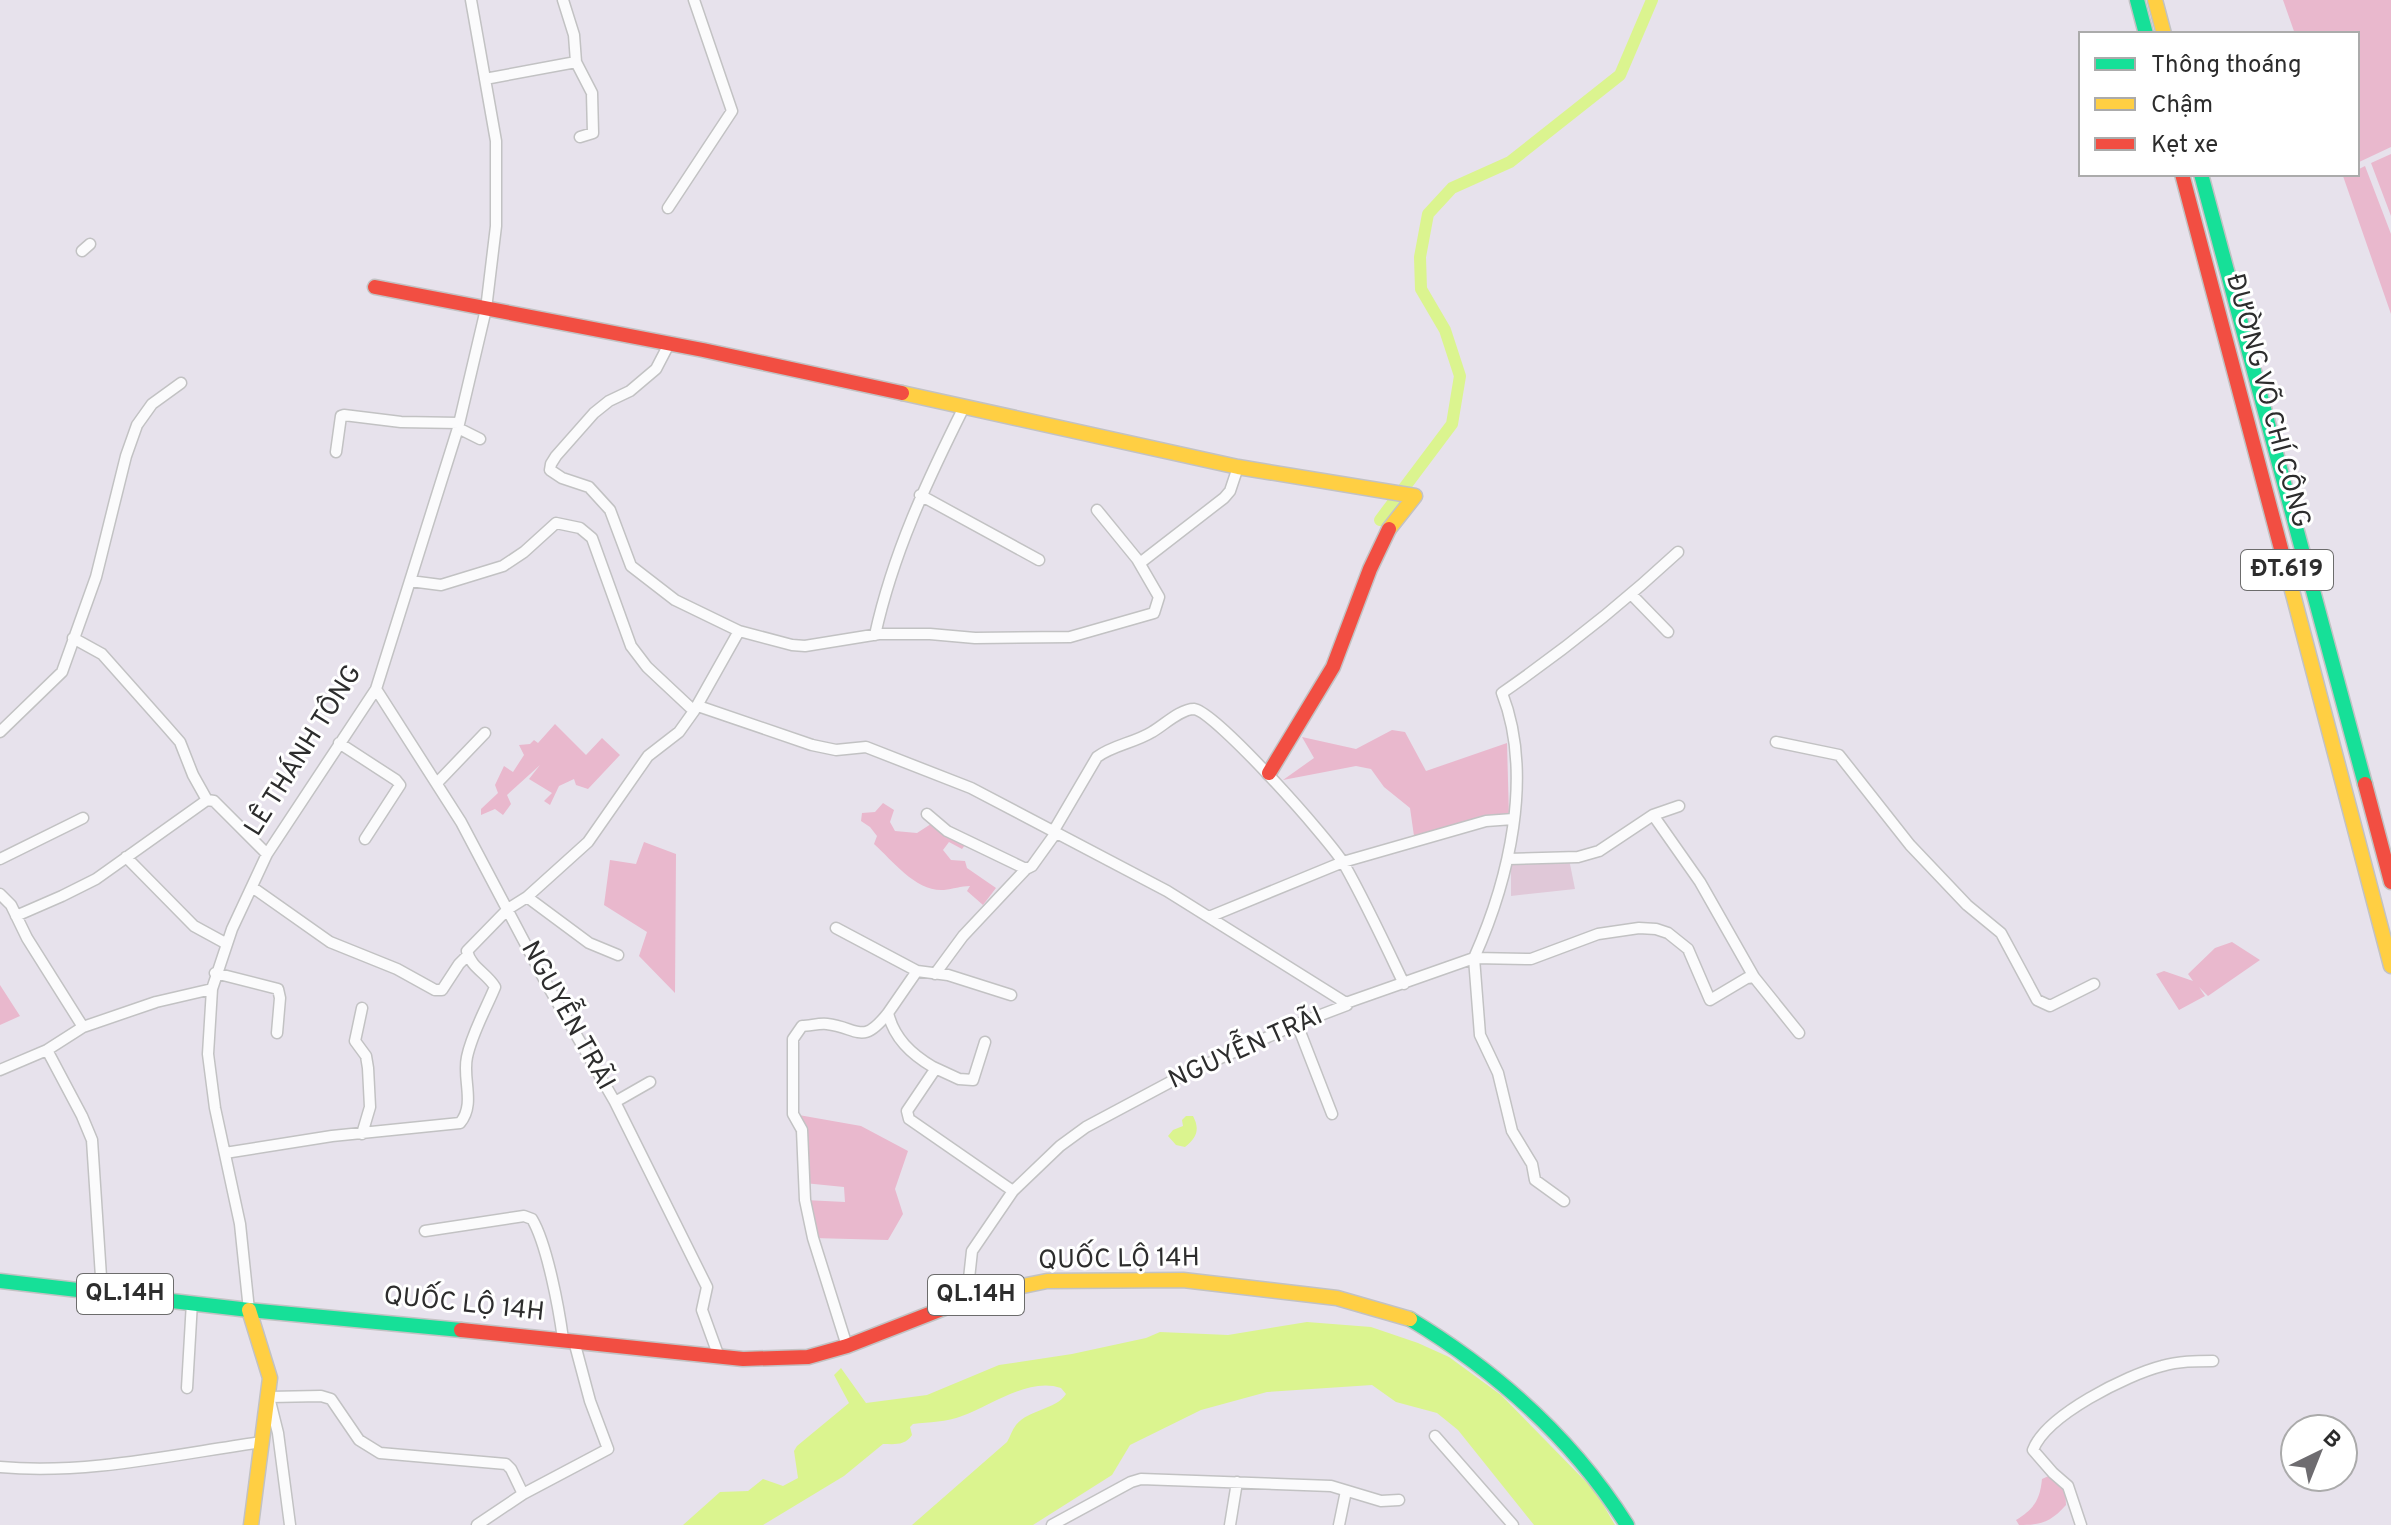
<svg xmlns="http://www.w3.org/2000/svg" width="2391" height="1525" viewBox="0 0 2391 1525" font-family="Overpass,sans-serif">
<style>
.green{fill:#e9b8cd}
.cemetery{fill:#e0c8d8}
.water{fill:#dbf48f}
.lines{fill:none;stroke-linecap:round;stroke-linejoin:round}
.canal{stroke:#dbf48f;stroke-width:12}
.street-casing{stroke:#c2c2c3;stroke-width:13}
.fast-casing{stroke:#c2c2c3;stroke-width:17}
.slow-casing{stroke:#c2c2c3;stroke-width:17}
.jam-casing{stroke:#c2c2c3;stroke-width:17}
.street{stroke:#fbfbfc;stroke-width:10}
.fast{stroke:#16e098;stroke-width:14}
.slow{stroke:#ffcf43;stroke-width:14}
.jam{stroke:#f24e42;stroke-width:14}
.labels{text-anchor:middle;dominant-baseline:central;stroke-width:6;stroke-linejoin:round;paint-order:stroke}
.shield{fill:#fff;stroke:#6c6c6c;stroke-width:2}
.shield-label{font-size:24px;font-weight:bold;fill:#2d2d2d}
.street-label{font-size:26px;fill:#2d2d2d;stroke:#fff}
</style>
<rect width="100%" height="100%" fill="#e7e2ec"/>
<path class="green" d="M2283,0H2391V147L2357,163V34H2295Z
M2391,154V216L2371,163Z
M2365,166L2391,234V314L2343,176L2357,174V170Z
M555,724L586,755L602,738L620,755L588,789L576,785L574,779L559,786L550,805L544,801L552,793L529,779L540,765L507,795L511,804L503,815L495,809L481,815V809L498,793L495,785L504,766L513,772L524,755L519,745L530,744L534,740L538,743Z
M1392,730L1405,732L1426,771L1507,743L1509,817L1415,843L1410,808L1384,787L1371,769L1356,766L1283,780L1314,758L1302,737L1356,749Z
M883,803L894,810L890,822L895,831L917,833L934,822L968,841L962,849L949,842L943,850L951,860L965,861L967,868L996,888L983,905L967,891L970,886C961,886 953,889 944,890C916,892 893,861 874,844L877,836L870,827L861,821L862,813L875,812Z
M644,842L676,854L675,993L639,956L647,932L604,905L610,860L636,864Z
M2232,942L2260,960L2208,996L2199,987L2205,996L2179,1010L2156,974L2164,971L2193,981L2188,974L2215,948Z
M0,985L20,1016L0,1025Z
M793,1114L861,1126L908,1151L895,1189L903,1214L888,1240L813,1238L805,1200L845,1202L844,1187L804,1183Z
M2053,1474L2065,1486L2066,1505C2051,1522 2041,1525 2019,1525L2016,1520C2034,1509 2040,1500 2042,1479Z"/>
<path class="cemetery" d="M1569,859L1575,889L1511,896V863Z"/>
<path class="water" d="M1186,1116H1193C1200,1129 1197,1138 1185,1147L1176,1145L1168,1136L1173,1130L1183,1126L1182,1120Z
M1307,1322L1371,1327L1418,1343L1449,1357L1501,1395L1595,1491L1615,1525H1534L1458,1430L1437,1413L1396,1402L1372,1385L1267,1392L1201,1410L1130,1445L1112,1475L1033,1525H912L1007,1442C1010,1437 1012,1430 1016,1425C1029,1409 1056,1410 1066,1394L1061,1388C1029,1377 992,1405 962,1416C947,1422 929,1422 913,1424L910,1427L912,1435C905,1446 894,1444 883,1444L844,1476L763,1525H683L720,1492L748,1491L763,1479L783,1486L798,1478L794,1451L797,1446L849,1403L834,1375L841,1368L866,1403L927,1395L999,1365L1072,1354L1146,1338L1160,1332L1228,1335Z"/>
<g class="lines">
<path class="canal" d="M1380,520L1452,424L1460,376L1445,330L1421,289L1420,257L1428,214L1452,188L1510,162L1620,75L1652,0"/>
<g class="street-casing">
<path id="street" d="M563,0L574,35L576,62L592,93L593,133L580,137
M485,79L576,62
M668,208L732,111L694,0
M82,251L90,244
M669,344L656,369L630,391L609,401L594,413L556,456L551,464L550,470L562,478L589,487L610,510L631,566L675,600L739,631L792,645L805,646L879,634H930L975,638L1070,637L1154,613L1159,597L1137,559L1097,510
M458,428L480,439
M336,452L341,416L344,415L401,422L459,423
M920,495L1039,560
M1140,563L1224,498L1230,491L1238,467
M410,581L441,585L503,566L524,552L556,523L580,528L592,538L631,646L647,667L694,711
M1632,595L1668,632
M875,635C893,553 927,481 964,407
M73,638L102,654L166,726L180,742L193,775L207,800
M376,689L461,822L545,981L615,1102L707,1287L702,1310L719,1357
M698,706L812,745L836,750L866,747L971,788L1167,891L1346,1003
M0,732L62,672L96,577L126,456L137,425L152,404L181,383
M1776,742L1839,755L1910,845L1967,905L2001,933L2037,1000L2050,1006L2094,984
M339,743L396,780L400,785L365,839
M437,783L485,733
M927,814L947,831L1026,869
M1653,815L1700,882L1754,977
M1053,832L1097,757C1113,745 1134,743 1152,732C1163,726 1180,709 1194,709C1215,711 1330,840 1344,864C1366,903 1385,944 1404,984
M126,857L194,926L227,944
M0,859L83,818
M1508,859L1578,857L1599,851L1653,815L1679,806
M252,887L330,942L397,969L435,990H442L459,964L468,955
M0,894L11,905L27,938L83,1027
M527,897L589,943L618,955
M16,916L62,896L96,879L207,800L214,801L267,854
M1209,917L1343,862L1486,821L1513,819
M836,928L917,971L948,975L1011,995
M917,971L888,1013C894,1038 911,1054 933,1067L934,1071L907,1111L909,1119L1013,1191
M215,973L278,989L280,998L277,1033
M935,974L963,936L1026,869L1032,866L1055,834
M362,1008L355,1041L366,1056L368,1068L370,1107L362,1134
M1297,1024L1332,1114
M47,1050L82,1116L92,1140L102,1292
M933,1067L959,1079L973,1080L985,1042
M0,1070L47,1050L83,1027L156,1002L212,989
M615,1102L650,1082
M225,1153L332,1136L460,1123C476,1104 462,1079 467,1057C472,1033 486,1009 495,987C487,973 471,968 467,951L508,909L527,897L588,842L648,756L679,732L694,711L739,631
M1564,1201L1535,1180L1532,1164L1512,1131L1498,1073L1480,1035L1474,958L1531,959L1598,934L1639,928L1656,929L1668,933L1688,949L1710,1000L1747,978L1754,977L1799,1033
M425,1231L524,1216L532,1219C547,1244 559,1309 563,1339
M967,1297L972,1251L1013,1191L1060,1146L1086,1127L1189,1072L1297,1024L1347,1005L1346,1003L1474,958C1509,880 1534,775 1502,693C1564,650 1622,604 1678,552
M249,1310L240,1224L215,1108L208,1054L212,989L232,929L267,854L376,689L458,428L486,309L496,226V141L471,0
M847,1346L813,1238L805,1200L802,1130L793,1114V1039L802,1026C810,1026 819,1023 827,1024C859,1028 862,1046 888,1013
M187,1388L192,1302
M1435,1436L1513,1525
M0,1467C87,1475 176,1454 262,1442
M290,1525L278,1433L269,1397L321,1396L331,1399L359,1440L380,1453L506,1464L511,1469L523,1494
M477,1525L523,1494L608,1449L590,1401L574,1341
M1052,1525L1131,1482L1141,1479L1331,1486L1381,1501L1399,1500
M1230,1525L1237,1482
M1339,1525L1346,1491
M2081,1525L2068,1486L2053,1473L2033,1450C2046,1415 2127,1375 2162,1366C2179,1361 2196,1361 2213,1361"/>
</g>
<g class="fast-casing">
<path id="fast" d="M2137,0L2146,34
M2201,174L2365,784
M0,1281L249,1310L461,1330
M1410,1319C1496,1371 1573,1439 1627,1525"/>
</g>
<g class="slow-casing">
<path id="slow" d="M2155,0L2164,34
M902,393L1238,467L1415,496L1389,529
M2289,579L2391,966
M978,1295L1047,1281L1183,1280L1337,1298L1410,1319
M249,1310L270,1378L251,1525"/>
</g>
<g class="jam-casing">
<path id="jam" d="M2182,174L2289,579
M375,287L703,350L902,393
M1269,773L1333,667L1370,569L1389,529
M2365,784L2391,882
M461,1330L743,1359L808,1357L847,1346L978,1295"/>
</g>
<use href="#street" class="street"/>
<use href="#fast" class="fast"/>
<use href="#slow" class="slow"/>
<use href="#jam" class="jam"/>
</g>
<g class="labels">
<g class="shield">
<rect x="2241" y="550" width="92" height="40" rx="6"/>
<rect x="77" y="1274" width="96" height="40" rx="6"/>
<rect x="928" y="1275" width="96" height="40" rx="6"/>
</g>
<g class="shield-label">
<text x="2287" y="570">ĐT.619</text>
<text x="125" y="1294">QL.14H</text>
<text x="976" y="1295">QL.14H</text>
</g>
<g class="street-label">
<text transform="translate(2267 401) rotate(75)">ĐƯỜNG VÕ CHÍ CÔNG</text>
<text transform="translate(304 751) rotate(-58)">LÊ THÁNH TÔNG</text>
<text transform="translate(567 1016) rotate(61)">NGUYỄN TRÃI</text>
<text transform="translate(1246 1049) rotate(-24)">NGUYỄN TRÃI</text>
<text transform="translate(1119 1260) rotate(-1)">QUỐC LỘ 14H</text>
<text transform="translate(464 1305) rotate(6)">QUỐC LỘ 14H</text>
</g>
</g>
<rect x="2079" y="32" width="280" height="144" fill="#ffffff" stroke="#ababab" stroke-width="2"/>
<rect x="2095" y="58" width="40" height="12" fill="#16e098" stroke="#ababab" stroke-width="2"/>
<text x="2151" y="72" font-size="24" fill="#2d2d2d">Thông thoáng</text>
<rect x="2095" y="98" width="40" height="12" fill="#ffcf43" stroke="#ababab" stroke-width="2"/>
<text x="2151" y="112" font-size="24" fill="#2d2d2d">Chậm</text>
<rect x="2095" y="138" width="40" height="12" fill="#f24e42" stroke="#ababab" stroke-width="2"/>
<text x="2151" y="152" font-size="24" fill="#2d2d2d">Kẹt xe</text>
<g transform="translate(2319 1453) rotate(43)"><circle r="38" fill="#ffffff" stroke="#ababab" stroke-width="2"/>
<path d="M0-6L14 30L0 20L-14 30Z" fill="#6e6c70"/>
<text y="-12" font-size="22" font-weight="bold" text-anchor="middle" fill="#2d2d2d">B</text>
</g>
</svg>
